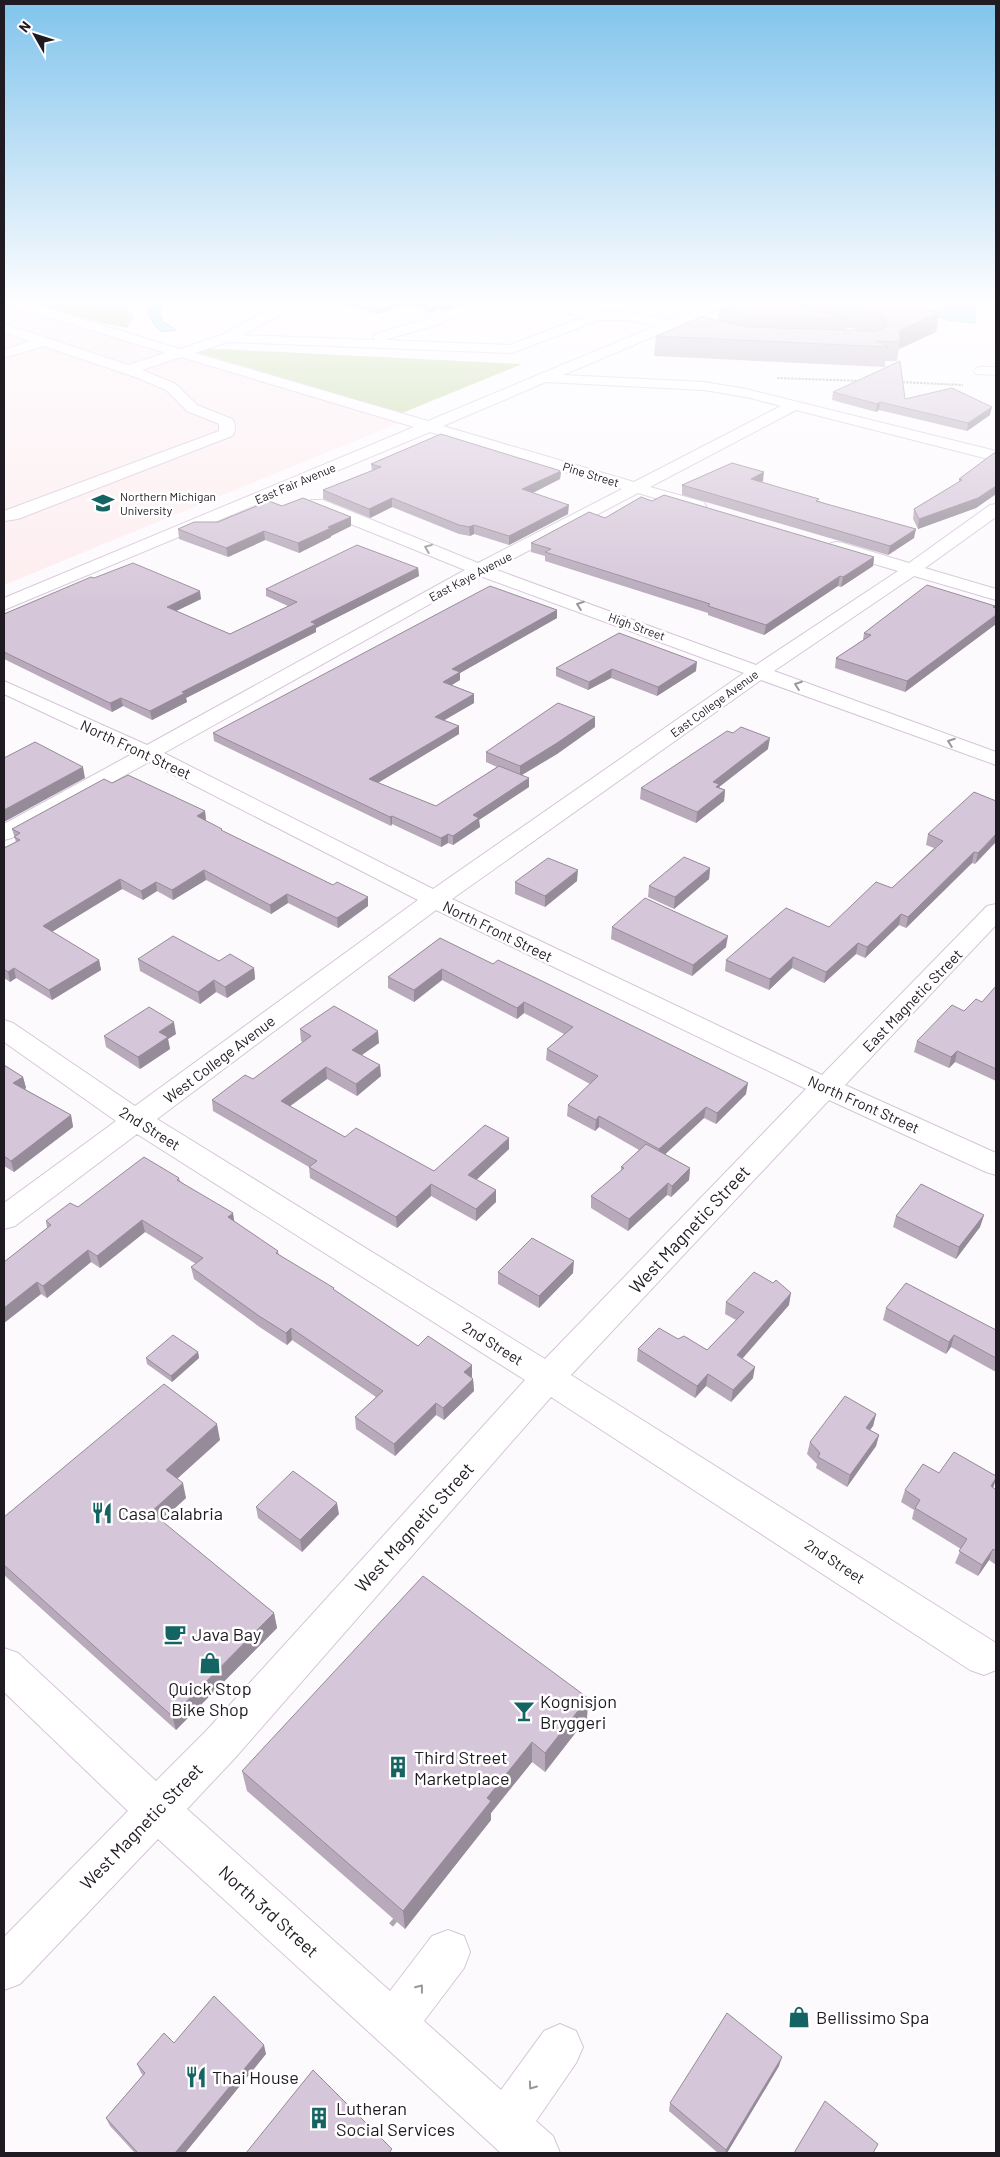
<svg xmlns="http://www.w3.org/2000/svg" width="1000" height="2157" viewBox="0 0 1000 2157" font-family="Barlow,sans-serif">
<style>
.education{fill:#fdedef}
.green{fill:#bed699}
.forest{fill:#b3cc8e}
.water{fill:#88dbf3;stroke:#69a1b4}
.lines{fill:none;stroke-linecap:round;stroke-linejoin:round}
.minor-casing{stroke:#d6c5d9;stroke-width:2}
.path-far1{stroke:#ada8ae;stroke-width:2;stroke-dasharray:2.5 1;stroke-linecap:butt}
.path{stroke:#ada8ae;stroke-width:5;stroke-dasharray:8 4;stroke-linecap:butt}
.minor{fill:#fff;fill-rule:evenodd}
.wall{fill:#b8aabb;fill-rule:evenodd}
.shaded-wall{fill:#968b98}
.building{fill:#d6c6d9;stroke:#968b98}
.oneway{stroke:#9b989c}
.labels{text-anchor:middle;dominant-baseline:central;stroke-width:5;stroke-linejoin:round;paint-order:stroke}
.far-street-label{font-size:12px;fill:#201a22;stroke:#fff}
.far-poi-label{font-size:12px;fill:#201a22;stroke:#fff;text-anchor:start}
.street-label{font-size:15px;fill:#201a22;stroke:#fff}
.near-street-label{font-size:18px;fill:#201a22;stroke:#fff}
.near-poi-label{font-size:18px;fill:#201a22;stroke:#fff;text-anchor:start}
</style>
<rect width="100%" height="100%" fill="#fdfafe"/>
<path class="education" d="M4,302H127L72,319L401,422L4,585Z"/>
<path class="green" d="M208,349H218L522,364L402,413L196,352Z"/>
<path class="forest" d="M29,302H127V308L134,317L127,328L98,322Z"/>
<path class="water" d="M156,302H166L160,310L162,321L176,330L162,332L156,327L148,313Z
M955,302H976L975,323L948,320L930,314L929,311L946,307Z"/>
<g class="lines">
<g class="minor-casing">
<path id="minor" d="M8,302H27L180,349L222,335L283,302H295L292,308L243,335L375,340L373,337L375,334L420,321L474,302H492L491,305L430,327L384,340L510,345L583,317L533,305L532,302H554L597,312H625L671,320L714,302H731L730,305L686,323L721,332L723,335L721,338L716,339L674,328L563,375L704,382L746,389L996,451V461L796,410L650,487L704,502L706,506L704,510L698,511L638,493L494,569L756,665L898,571L831,551L828,547L831,543L837,542L843,543L909,563L990,505L996,504V517L925,568L996,589V600L914,576L774,671L996,752V765L761,680L452,899L822,1075L987,906L996,904V925L845,1085L996,1153V1175L986,1172L829,1100L571,1375L996,1643V1670L984,1675L970,1670L551,1397L234,1759L187,1809L390,1991L432,1936L448,1930L464,1936L470,1952L464,1968L424,2021L501,2090L544,2031L560,2024L576,2031L583,2047L576,2063L536,2121L553,2136L560,2153H501L158,1839L20,1984L4,1990V1937L128,1811L4,1692V1648L18,1653L156,1781L206,1731L525,1380L137,1134L15,1226L4,1229V1203L116,1121L4,1042V1020L13,1023L135,1106L418,900L149,762L12,838L4,840V824L132,754L4,694V681L147,745L465,570L311,508L309,504L311,500H323L478,563L622,489L430,432L4,610V598L414,427L181,357L142,370L176,384L197,405L232,419C236,424 236,431 232,436L18,519L4,521V511L219,431V424L187,411L166,390L138,378L43,346L4,358V350L30,341L4,332V324L128,365L166,353L9,305ZM599,320H625L658,325L428,421L195,353L228,342L512,353ZM546,382L704,390L746,397L781,406L634,482L443,426ZM480,576L744,673L433,889L164,753ZM436,910L806,1089L545,1359L157,1119Z
M981,367H996V375L976,374L974,371L976,368Z"/>
</g>
<path class="path-far1" d="M777,378L861,381
M899,382L963,385"/>
<path class="path" d="M391,1925L397,1918"/>
<use href="#minor" class="minor"/>
</g>
<path class="wall" d="M333,302H468L444,311L438,309L431,312L406,305L377,314Z
M574,302H592L585,305Z
M736,302H911L906,304L939,312L936,332L899,349L897,361H885V367L654,356L656,336L718,320L719,309ZM847,327L864,331L847,330Z
M833,392L905,399L990,415L967,431L879,410L876,412L832,400Z
M996,453V494L976,508L918,529L913,519L914,509L959,482V479Z
M371,464L561,471L560,479L533,493L568,514L509,545L474,534L470,536L459,534L392,507L370,518L323,499V490L372,471Z
M763,481L761,482L819,501L914,538L888,555L682,495V485Z
M652,501L874,557L873,566L841,587L838,586L764,635L708,615V613L545,561V556L531,552V543L605,518Z
M282,506L351,517V526L331,536V537L299,553L265,540L228,557L179,539L178,529L218,522Z
M418,568L419,576L316,628V632L186,698L187,702L152,720L123,706L112,712L4,659V614L94,578L201,599L176,611L230,634L288,606L266,596V589Z
M995,606L994,607L996,608V624L905,692L835,668L836,658L863,640L864,633Z
M557,610V618L460,673V680L452,685L474,694V703L444,720L459,726V734L378,783L436,806L497,767L486,762V752L595,727L557,754L522,775L529,787L479,820L480,827L453,845L448,843L441,847L392,824L391,826L214,741L213,733Z
M556,668L696,671L657,696L611,678L588,690L556,676Z
M768,749L719,787L725,790L724,801L696,823L640,799L641,788Z
M112,783L205,811L206,821L222,831L333,885L368,897V906L338,928L288,903L271,914L206,880L173,900L157,891L143,900L122,889L52,932L99,960L101,970L52,1000L16,978L10,982L4,978V848L16,842L12,829Z
M996,801L975,864L972,863L906,928L899,925L865,958L856,954L824,983L792,968L769,990L725,971L726,960L829,927L892,888L934,848L926,845L928,834Z
M710,868L709,879L674,909L648,897L649,886Z
M577,881L545,907L515,894V882Z
M612,927L726,947L692,976L611,939Z
M440,938L746,1094L716,1124L704,1118L665,1154L690,1168L689,1180L671,1197L667,1195L628,1231L591,1208V1196L621,1171V1167L639,1150L599,1127L595,1131L567,1116L568,1105L590,1084L546,1060L547,1049L564,1034L524,1013L517,1019L442,980L414,1002L388,988V977Z
M138,959L219,961L254,968L255,979L227,998L216,992L200,1004L140,971Z
M996,986V1081L955,1062L949,1068L914,1052L917,1041L964,1011L982,1002Z
M300,1029L379,1043L362,1055L381,1076L357,1096L327,1079L290,1106L345,1137L434,1171L509,1138V1149L476,1179L496,1202L476,1221L431,1196L397,1228L310,1178L309,1167L213,1111L212,1100L253,1079L303,1042L301,1041Z
M176,1034L168,1039L170,1049L140,1069L106,1047L104,1036Z
M4,1065L23,1077L26,1088L25,1089L71,1115L73,1127L14,1172L4,1166Z
M179,1178L180,1181L235,1222L278,1251L279,1255L334,1290L418,1346L472,1365V1377H471L473,1379L474,1391L444,1420L436,1415L395,1456L356,1429L355,1417L376,1397L292,1340L287,1345L261,1328L194,1279L191,1267L196,1264L145,1232L100,1268L91,1262L47,1298L41,1294L4,1323V1262L47,1228L46,1221L78,1207Z
M984,1215L980,1227L956,1259L893,1227L896,1216Z
M498,1272L573,1273L539,1308L498,1284Z
M726,1302L789,1305L742,1359L753,1378L731,1402L706,1386L695,1398L637,1361L638,1349L678,1339L707,1350L736,1320L725,1314Z
M886,1308L996,1330V1372L951,1347L946,1354L883,1320Z
M198,1352L199,1358L172,1382L147,1364L146,1358Z
M876,1414L873,1426L870,1430L879,1435L876,1446L847,1487L816,1468L817,1464L807,1454L810,1442Z
M220,1440L177,1479L186,1498L161,1521L274,1613L277,1628L176,1730L4,1575V1517Z
M939,1473L996,1476V1479L993,1488L996,1490V1565L989,1560L978,1576L955,1563L961,1549L912,1519L914,1510L901,1502L905,1490Z
M256,1507L339,1514L302,1552L258,1518Z
M588,1698L587,1718L545,1772L532,1762L491,1813V1820L405,1929L247,1791L242,1771Z
M174,2043L266,2054L185,2153H135L110,2126L106,2118L143,2075L141,2073L137,2064Z
M779,2066L727,2153H718L669,2111L670,2103Z"/>
<path class="shaded-wall" d="M401,302H406V305L377,314V310Z
M457,302H468L444,311V307Z
M585,302H592L585,305Z
M801,302H809L807,316L800,303Z
M882,302H911L883,316Z
M438,305V309L431,312V308Z
M939,312L936,332L899,349L900,342L899,331Z
M880,402L879,410L876,412L877,404Z
M992,407L990,415L967,431L968,423Z
M561,471L560,479L522,498V489Z
M764,472L763,481L750,489L751,479Z
M996,486V494L976,508L918,529L919,519Z
M392,498V507L370,518L369,509Z
M569,505L568,514L509,545V536Z
M351,517V526L331,536V537L299,553L298,543L328,527Z
M474,525V534L470,536L469,527Z
M916,529L914,538L888,555L890,546Z
M264,531L265,540L228,557L226,548Z
M874,557L873,566L841,587L843,577Z
M418,568L419,576L316,628V632L186,698L187,702L152,720L150,711L182,692L311,622Z
M840,576L838,586L764,635L766,625Z
M200,591L201,599L168,615L167,607Z
M557,610V618L460,673V680L443,690V682L452,669Z
M996,615V624L905,692L907,681Z
M697,662L696,671L657,696L658,687Z
M612,669L611,678L588,690L589,682Z
M474,694V703L436,725L435,717Z
M121,698L123,706L112,712L110,703Z
M595,717V727L557,754L520,776V766Z
M459,726V734L369,788V779Z
M770,738L768,749L719,787L718,795L713,782Z
M83,767L85,778L4,822V810Z
M529,778V787L479,820L480,827L453,845V836L473,815Z
M725,790L724,801L696,823L697,812Z
M205,811L206,821L197,816Z
M392,816V824L391,826L390,817Z
M448,834V843L441,847V838Z
M996,834V842L975,864L978,853Z
M974,852L972,863L906,928L908,917Z
M710,868L709,879L674,909L675,897Z
M204,870L206,880L173,900L172,890Z
M578,870L577,881L545,907V896Z
M120,879L122,889L45,936L43,926Z
M156,882L157,891L143,900L141,891Z
M287,894L288,903L271,914L270,905Z
M368,897V906L338,928L337,918Z
M901,914L899,925L865,958L867,947Z
M728,936L726,947L692,976L693,965Z
M858,943L856,954L824,983L826,972Z
M793,957L792,968L769,990L770,979Z
M99,960L101,970L52,1000L49,990Z
M14,968L16,978L10,982L8,972Z
M254,968L255,979L227,998L225,987Z
M442,969V980L414,1002V990Z
M214,980L216,992L200,1004L198,992Z
M524,1002V1013L517,1019V1008Z
M174,1022L176,1034L168,1039L170,1049L140,1069L138,1057L159,1032Z
M378,1031L379,1043L353,1061L352,1050Z
M957,1051L955,1062L949,1068L951,1057Z
M380,1065L381,1076L357,1096L356,1084Z
M326,1067L327,1079L282,1112L281,1101Z
M23,1077L26,1088L17,1095L13,1083Z
M748,1083L746,1094L716,1124L717,1113Z
M706,1107L704,1118L658,1161L659,1149Z
M71,1115L73,1127L14,1172L11,1161Z
M599,1116V1127L595,1131L596,1120Z
M509,1138V1149L469,1187L468,1175Z
M690,1168L689,1180L671,1197L672,1186Z
M668,1183L667,1195L628,1231L629,1219Z
M431,1184V1196L397,1228L396,1217Z
M496,1190V1202L476,1221V1209Z
M233,1213L235,1225L228,1217Z
M984,1215L980,1227L956,1259L959,1247Z
M142,1220L145,1232L100,1268L97,1256Z
M88,1250L91,1262L47,1298L43,1286Z
M574,1261L573,1273L539,1308V1296Z
M37,1282L41,1294L4,1323V1308Z
M791,1293L789,1305L735,1367L737,1355Z
M291,1328L292,1340L287,1345L286,1333Z
M954,1335L951,1347L946,1354L949,1342Z
M198,1352L199,1358L172,1382L171,1376Z
M472,1365V1377L464,1384V1372Z
M755,1367L753,1378L731,1402L733,1390Z
M708,1374L706,1386L695,1398L697,1386Z
M473,1379L474,1391L444,1420L443,1408Z
M436,1403V1415L395,1456L394,1444Z
M876,1414L873,1426L863,1439L866,1428Z
M217,1424L220,1440L170,1485L166,1470Z
M879,1435L876,1446L847,1487L850,1475Z
M996,1478V1479L993,1488L991,1486Z
M183,1483L186,1498L154,1527L151,1512Z
M337,1503L339,1514L302,1552L300,1540Z
M993,1549L989,1560L978,1576L982,1565Z
M274,1613L277,1628L176,1730L172,1716Z
M588,1698L587,1718L545,1772V1753Z
M532,1742V1762L491,1813V1820L405,1929L403,1911L487,1798Z
M264,2045L266,2054L185,2153H175Z
M782,2057L779,2066L727,2153H725L726,2150Z"/>
<path class="building" d="M347,302H401L377,310Z
M411,302H457L444,307L438,305L431,308Z
M736,302H801L800,303L804,308L848,319L749,316L719,309Z
M828,302H896L939,312L899,331L900,342L876,341L888,347L656,336L701,317L749,327L874,331L884,328L888,323L883,316Z
M900,361L905,399L952,388L992,407L968,423L880,402L877,404L833,392Z
M441,434L561,471L522,489L569,505L509,536L474,525L469,527L459,525L392,498L369,509L323,490L381,467L371,464Z
M994,453H996V486L978,498L919,519L914,509L962,480L959,479Z
M732,463L764,472L751,479L819,499L816,501L916,529L890,546L682,485Z
M664,495L874,557L843,577L840,576L766,625L708,606L710,604L545,552L551,549L531,543L589,512L605,518L641,497L652,501Z
M303,498L351,517L328,527L331,528L298,543L264,531L226,548L178,529L194,522H218L269,501L282,506Z
M357,545L418,568L311,622L316,624L182,692L185,693L150,711L121,698L110,703L4,652V614L91,577L94,578L133,563L200,591L167,607L230,634L297,602L266,589Z
M927,585L995,606L993,607L996,608V615L907,681L836,658L871,635L864,633Z
M490,586L557,610L452,669L460,672L443,682L474,694L435,717L459,726L369,779L436,806L499,766L529,778L473,815L479,818L453,836L448,834L441,838L392,816L390,817L213,733Z
M619,633L697,662L658,687L612,669L589,682L556,668Z
M558,703L595,717L557,743L520,766L486,752Z
M741,727L770,738L713,782L719,784L716,787L725,790L697,812L641,788L727,731L733,733Z
M35,742L83,767L4,810V758Z
M128,775L205,811L197,816L222,829L221,830L333,885L337,882L368,897L337,918L287,894L270,905L204,870L172,890L156,882L141,891L120,879L43,926L99,960L49,990L14,968L8,972L4,969V848L20,840L14,837L20,833L12,829L104,779L112,783Z
M974,792L996,801V834L978,853L974,852L908,917L901,914L867,947L858,943L826,972L793,957L770,979L726,960L786,908L829,927L876,882L892,888L943,841L928,834Z
M684,857L710,868L675,897L649,886Z
M548,858L578,870L545,896L515,882Z
M645,898L728,936L693,965L612,927Z
M173,936L219,961L230,954L254,968L225,987L214,980L198,992L138,959Z
M440,938L493,964L498,960L542,981L748,1083L717,1113L706,1107L659,1149L599,1116L596,1120L568,1105L598,1076L547,1049L573,1027L524,1002L517,1008L442,969L414,990L388,977Z
M996,986V1069L957,1051L951,1057L917,1041L952,1005L964,1011L976,999L982,1002Z
M334,1006L378,1031L352,1050L380,1065L356,1084L326,1067L281,1101L345,1137L356,1128L434,1171L485,1125L509,1138L468,1175L496,1190L476,1209L431,1184L396,1217L309,1167L317,1161L212,1100L245,1075L253,1079L311,1036L300,1029Z
M149,1007L174,1022L159,1032L168,1037L138,1057L104,1036Z
M4,1065L23,1077L13,1083L71,1115L11,1161L4,1156Z
M646,1144L690,1168L672,1186L668,1183L629,1219L591,1196L624,1168L621,1167Z
M144,1157L179,1178L177,1180L233,1213L228,1217L278,1251L276,1253L334,1288L333,1289L418,1346L428,1336L472,1365L464,1372L473,1379L443,1408L436,1403L394,1444L355,1417L383,1391L291,1328L286,1333L259,1316L191,1267L203,1258L142,1220L97,1256L88,1250L43,1286L37,1282L4,1308V1262L51,1225L46,1221L70,1203L78,1207Z
M921,1184L984,1215L959,1247L896,1216Z
M532,1238L574,1261L539,1296L498,1272Z
M754,1272L773,1283L776,1280L791,1293L737,1355L755,1367L733,1390L708,1374L697,1386L638,1349L659,1328L678,1339L684,1336L707,1350L744,1312L726,1302Z
M906,1283L996,1330V1358L954,1335L949,1342L886,1308Z
M173,1335L198,1352L171,1376L146,1358Z
M164,1384L217,1424L166,1470L183,1483L151,1512L274,1613L172,1716L4,1565V1517Z
M845,1396L876,1414L866,1428L879,1435L850,1475L818,1457L820,1453L810,1442Z
M954,1452L996,1476V1478L991,1486L996,1490V1551L993,1549L982,1565L959,1551L967,1539L915,1508L920,1500L905,1490L923,1464L939,1473Z
M293,1471L337,1503L300,1540L256,1507Z
M423,1576L588,1698L545,1753L532,1742L487,1798L491,1801L403,1911L242,1771Z
M214,1996L264,2045L175,2153H138L106,2118L145,2073L137,2064L164,2033L174,2043Z
M727,2013L782,2057L726,2150L670,2103Z
M313,2070L392,2149L389,2153H246Z
M825,2101L878,2144L873,2153H794Z"/>
<defs><path id="oneway-chevron" d="M-2-3.5L2.5 0L-2 3.5" fill="none" stroke-width="1.6" stroke-linecap="round" stroke-linejoin="round" transform="scale(1.25)"/></defs>
<g class="oneway">
<use href="#oneway-chevron" transform="translate(428 548) rotate(-158)"/>
<use href="#oneway-chevron" transform="translate(580 605) rotate(-160)"/>
<use href="#oneway-chevron" transform="translate(798 685) rotate(-160)"/>
<use href="#oneway-chevron" transform="translate(951 742) rotate(-160)"/>
<use href="#oneway-chevron" transform="translate(420 1988) rotate(-52)"/>
<use href="#oneway-chevron" transform="translate(532 2086) rotate(126)"/>
</g>
<linearGradient id="sky" x2="0" y2="1"><stop stop-color="#81c4ec"/><stop offset="0.5" stop-color="#fefdff"/><stop offset="1" stop-color="#fefdff" stop-opacity="0"/></linearGradient>
<rect width="1000" height="604" fill="url(#sky)"/>
<defs>
<g id="university-bare" transform="scale(1.725)"><path d="M0-5L7-2L0 1L-7-2ZM-4 1L0 2.5L4 1V4Q0 6-4 4Z" fill="#146464" stroke="#fff" stroke-width="2.5" paint-order="stroke"/></g>
<g id="restaurant-bare" transform="scale(1.725)"><path d="M-5-6h1v4h1v-4h1v4h1v-4h1v5L-1.5 .5V6h-2V.5L-5-1ZM5-6V6H3V1.5H1.5Q1.5-4 5-6Z" fill="#146464" stroke="#fff" stroke-width="2.5" paint-order="stroke"/></g>
<g id="cafe-bare" transform="scale(1.725)"><path d="M-5.5-4.5H6V0H3Q3 3.5 0 3.5H-2.5Q-5.5 3.5-5.5 0ZM3-3.2v2h1.7v-2ZM-6 4.5H4V6H-6Z" fill="#146464" stroke="#fff" stroke-width="2.5" paint-order="stroke"/></g>
<g id="shop-bare" transform="scale(1.725)"><path d="M-5-2.5h2.3a2.7 3.5 0 0 1 5.4 0H5L5.5 6h-11ZM-1.5-2.5h3a1.5 2.3 0 0 0-3 0Z" fill="#146464" stroke="#fff" stroke-width="2.5" paint-order="stroke"/></g>
<g id="bar-bare" transform="scale(1.725)"><path d="M-6-5H6L.8 .8V4.5H3.5V6h-7V4.5H-.8V.8Z" fill="#146464" stroke="#fff" stroke-width="2.5" paint-order="stroke"/></g>
<g id="building-bare" transform="scale(1.725)"><path d="M-4-6H4V6H1V3H-1V6H-4ZM-2.5-4.3h1.7v1.8h-1.7ZM.8-4.3h1.7v1.8H.8ZM-2.5-1h1.7V.8h-1.7ZM.8-1h1.7V.8H.8Z" fill="#146464" stroke="#fff" stroke-width="2.5" paint-order="stroke"/></g>
</defs>
<g fill-rule="evenodd">
<use href="#university-bare" x="103" y="503"/>
<use href="#restaurant-bare" x="102" y="1513"/>
<use href="#cafe-bare" x="175" y="1634"/>
<use href="#shop-bare" x="210" y="1663"/>
<use href="#bar-bare" x="524" y="1711"/>
<use href="#building-bare" x="398" y="1767"/>
<use href="#shop-bare" x="799" y="2017"/>
<use href="#restaurant-bare" x="196" y="2077"/>
<use href="#building-bare" x="319" y="2118"/>
</g>
<g class="labels">
<g class="far-street-label">
<text transform="translate(591 474) rotate(17)">Pine Street</text>
<text transform="translate(295 483) rotate(-23)">East Fair Avenue</text>
<text transform="translate(470 576) rotate(-28)">East Kaye Avenue</text>
<text transform="translate(637 626) rotate(20)">High Street</text>
<text transform="translate(714 703) rotate(-36)">East College Avenue</text>
</g>
<g class="far-poi-label">
<text x="120" y="496">Northern Michigan<tspan x="120" dy="14">University</tspan></text>
</g>
<g class="street-label">
<text transform="translate(136 749) rotate(25)">North Front Street</text>
<text transform="translate(498 931) rotate(26)">North Front Street</text>
<text transform="translate(912 1000) rotate(-46)">East Magnetic Street</text>
<text transform="translate(219 1059) rotate(-37)">West College Avenue</text>
<text transform="translate(864 1104) rotate(24)">North Front Street</text>
<text transform="translate(150 1128) rotate(32)">2nd Street</text>
<text transform="translate(493 1343) rotate(32)">2nd Street</text>
<text transform="translate(835 1561) rotate(33)">2nd Street</text>
</g>
<g class="near-street-label">
<text transform="translate(689 1229) rotate(-47)">West Magnetic Street</text>
<text transform="translate(414 1527) rotate(-48)">West Magnetic Street</text>
<text transform="translate(141 1826) rotate(-46)">West Magnetic Street</text>
<text transform="translate(269 1911) rotate(42)">North 3rd Street</text>
</g>
<g class="near-poi-label">
<text x="118" y="1513">Casa Calabria</text>
<text x="192" y="1634">Java Bay</text>
<text x="210" y="1688" text-anchor="middle">Quick Stop<tspan x="210" dy="21">Bike Shop</tspan></text>
<text x="540" y="1701">Kognisjon<tspan x="540" dy="21">Bryggeri</tspan></text>
<text x="414" y="1757">Third Street<tspan x="414" dy="21">Marketplace</tspan></text>
<text x="816" y="2017">Bellissimo Spa</text>
<text x="212" y="2077">Thai House</text>
<text x="336" y="2108">Lutheran<tspan x="336" dy="21">Social Services</tspan></text>
</g>
</g>
<rect width="1000" height="2157" fill="none" stroke="#201a22" stroke-width="10"/>
<g transform="translate(35 35) rotate(309)" stroke="#ffffff" stroke-width="4" paint-order="stroke">
<path d="M0-4L9 19L0 12L-9 19Z" fill="#201a22"/>
<text y="-8" font-size="14" font-weight="bold" text-anchor="middle" fill="#201a22">N</text>
</g>
</svg>
